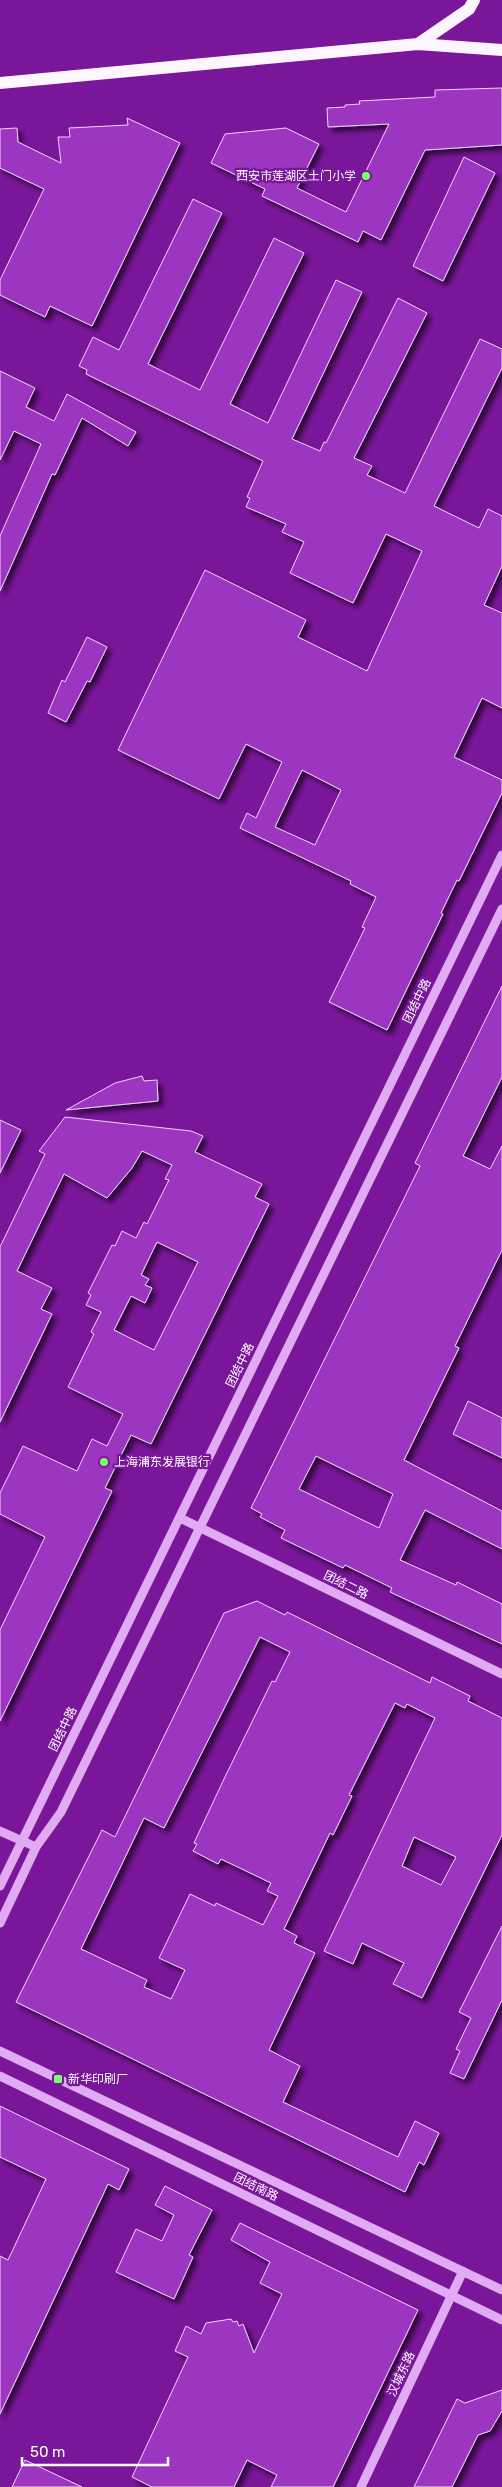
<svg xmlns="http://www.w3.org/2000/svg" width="502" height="2487" viewBox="0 0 502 2487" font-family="Rubik,'Noto Sans SC',sans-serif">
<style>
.building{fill:#9c36bf;stroke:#f2d2fc;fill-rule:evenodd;filter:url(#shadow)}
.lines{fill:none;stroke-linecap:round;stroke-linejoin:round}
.minor{stroke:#e0abf2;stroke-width:9}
.major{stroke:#fdf6ff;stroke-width:12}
.poi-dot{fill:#7aff6c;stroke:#7a169a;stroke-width:2}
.labels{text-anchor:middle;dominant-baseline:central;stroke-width:4.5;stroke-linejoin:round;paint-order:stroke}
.poi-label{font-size:12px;fill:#fff;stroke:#7a169a;text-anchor:start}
.street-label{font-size:12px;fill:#fff;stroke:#7a169a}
</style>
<defs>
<filter id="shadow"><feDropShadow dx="4.5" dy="4.5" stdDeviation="2.5" flood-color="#0009"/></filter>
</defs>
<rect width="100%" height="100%" fill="#7a169a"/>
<path class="building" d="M502,88V145L425,150L381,240L363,231L358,242L262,196L265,189L211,163L225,134L286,128L319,144L297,188L346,212L389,124L328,127L327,108L345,107V105L360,104L359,101L435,97V90Z
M127,118L180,143L92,326L50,306L45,317L0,295V280L44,189L0,168V129L17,128L18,142L61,163L58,137H70L69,128L128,125Z
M464,157L495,173L443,281L413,266Z
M193,199L222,213L148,364L200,390L274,238L304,253L230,404L268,423L336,280L362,292L292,439L320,451L324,442L326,443L398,298L427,313L354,458L372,466L367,475L405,493L480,339L502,349V368L434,506L479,528L488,509L502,516V566L484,605L502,613V708L482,698L454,757L502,780V793L459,881L457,880L441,913L443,914L387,1030L329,1002L365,928L362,927L376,897L350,884L351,881L240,828L247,813L256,818L282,762L246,744L219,799L118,750L205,570L306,620L298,637L367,671L422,551L386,534L353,603L290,573L304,542L282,532L286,524L246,507L250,498L247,497L263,461L86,374L87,370L79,366L93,337L119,350ZM302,770L341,790L315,845L275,827Z
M0,371L35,388L26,407L54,421L67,394L136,432L128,446L82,418L55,475L52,474L0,591V536L41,444L14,431L0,460Z
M87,637L107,647L90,682L87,681L66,722L48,713L62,680L65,682Z
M502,986V1077L463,1156L490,1169L502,1146V1250L455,1346L459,1348L404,1460L502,1511V1549L425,1510L400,1560L456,1585L457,1582L502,1604V1644L390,1592L392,1588L345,1565L343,1568L281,1538L285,1530L260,1517L262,1514L251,1508L420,1166L415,1163ZM316,1456L393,1494L379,1528L299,1489Z
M142,1076L144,1081L157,1080L158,1101L66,1110L115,1083Z
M65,1117L191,1131L203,1136L195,1152L262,1184L255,1197L269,1204L151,1444L131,1435L105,1488L112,1491L0,1721V1630L45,1537L0,1514V1493L23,1446L77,1471L92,1439L107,1446L123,1414L68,1387L94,1334L91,1332L101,1312L86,1305L91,1295L88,1293L112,1245L115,1246L122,1231L136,1238L144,1222L147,1224L169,1180L165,1179L172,1165L142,1151L132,1168L107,1198L64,1174L17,1271L52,1288L41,1309L52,1314L0,1422V1247L45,1154L39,1151ZM157,1242L198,1262L154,1350L114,1330L131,1296L145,1303L152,1288L145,1285L149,1279L141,1275Z
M0,1120L21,1130L0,1173Z
M468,1401L502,1418V1458L453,1434Z
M257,1601L285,1615L287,1612L430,1683L432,1677L470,1696L468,1701L502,1718V1835L422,1998L393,1984L404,1963L362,1943L353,1964L324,1951L435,1718L407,1704L405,1708L395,1703L349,1795L352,1796L333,1835L330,1833L284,1929L297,1936L294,1943L315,1953L269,2050L300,2066L283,2102L398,2157L415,2121L439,2133L424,2165L419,2162L405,2192L16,2002L102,1830L115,1837L224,1613ZM260,1637L290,1652L275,1682L272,1681L223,1781L194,1843L197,1844L193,1851L218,1864L221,1859L271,1883L267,1891L278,1896L263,1925L216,1903L215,1906L190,1894L159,1958L185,1970L171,1999L144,1987L147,1980L81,1949L144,1818L164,1828ZM414,1837L456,1857L441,1885L402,1866Z
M502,1926V2000L464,2079L450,2073L460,2051L456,2049L471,2018L459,2012Z
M0,2106L129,2169L119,2190L108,2184L0,2414V2256L8,2260L46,2179L0,2157Z
M165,2186L212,2210L189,2255L193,2257L174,2299L116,2272L136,2229L162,2241L174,2215L155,2205Z
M240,2223L418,2310L333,2487H271L277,2475L247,2460L234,2487H152L132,2477L188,2357L175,2351L186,2326L201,2334L206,2323L231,2319L233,2322L237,2321L239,2326L243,2324L254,2353L282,2294L260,2283L270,2262L231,2240Z
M502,2390V2411L490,2431L478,2435L452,2487H414L457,2399L465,2403Z
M25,2460L82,2487H12Z"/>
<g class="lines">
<path class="minor" d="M180,1518L502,1674
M0,1831L36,1847
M0,1886L502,855
M0,1923L36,1847L61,1812L502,909
M0,2051L502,2290
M0,2076L502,2320
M361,2487L463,2271"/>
<path class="major" d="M418,44L469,9L474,0
M0,83L418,44L502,50"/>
</g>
<g class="poi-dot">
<circle cx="366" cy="176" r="5"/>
<circle cx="104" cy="1462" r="5"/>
<rect x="53" y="2074" width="10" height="10" rx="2.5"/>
</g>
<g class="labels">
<g class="poi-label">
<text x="356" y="176" text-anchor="end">西安市莲湖区土门小学</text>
<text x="114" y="1462">上海浦东发展银行</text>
<text x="68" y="2079">新华印刷厂</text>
</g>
<g class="street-label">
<text transform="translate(417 1001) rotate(-64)">团结中路</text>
<text transform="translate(240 1365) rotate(-64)">团结中路</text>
<text transform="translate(346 1585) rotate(26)">团结二路</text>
<text transform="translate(63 1729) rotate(-64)">团结中路</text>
<text transform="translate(256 2187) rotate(26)">团结南路</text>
<text transform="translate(401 2374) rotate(-65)">汉城东路</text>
</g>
</g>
<path d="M22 2457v8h146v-8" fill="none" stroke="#ffffff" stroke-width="2.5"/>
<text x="30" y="2457" font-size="15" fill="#ffffff" stroke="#7a169a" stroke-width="4" paint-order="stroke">50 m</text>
</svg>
